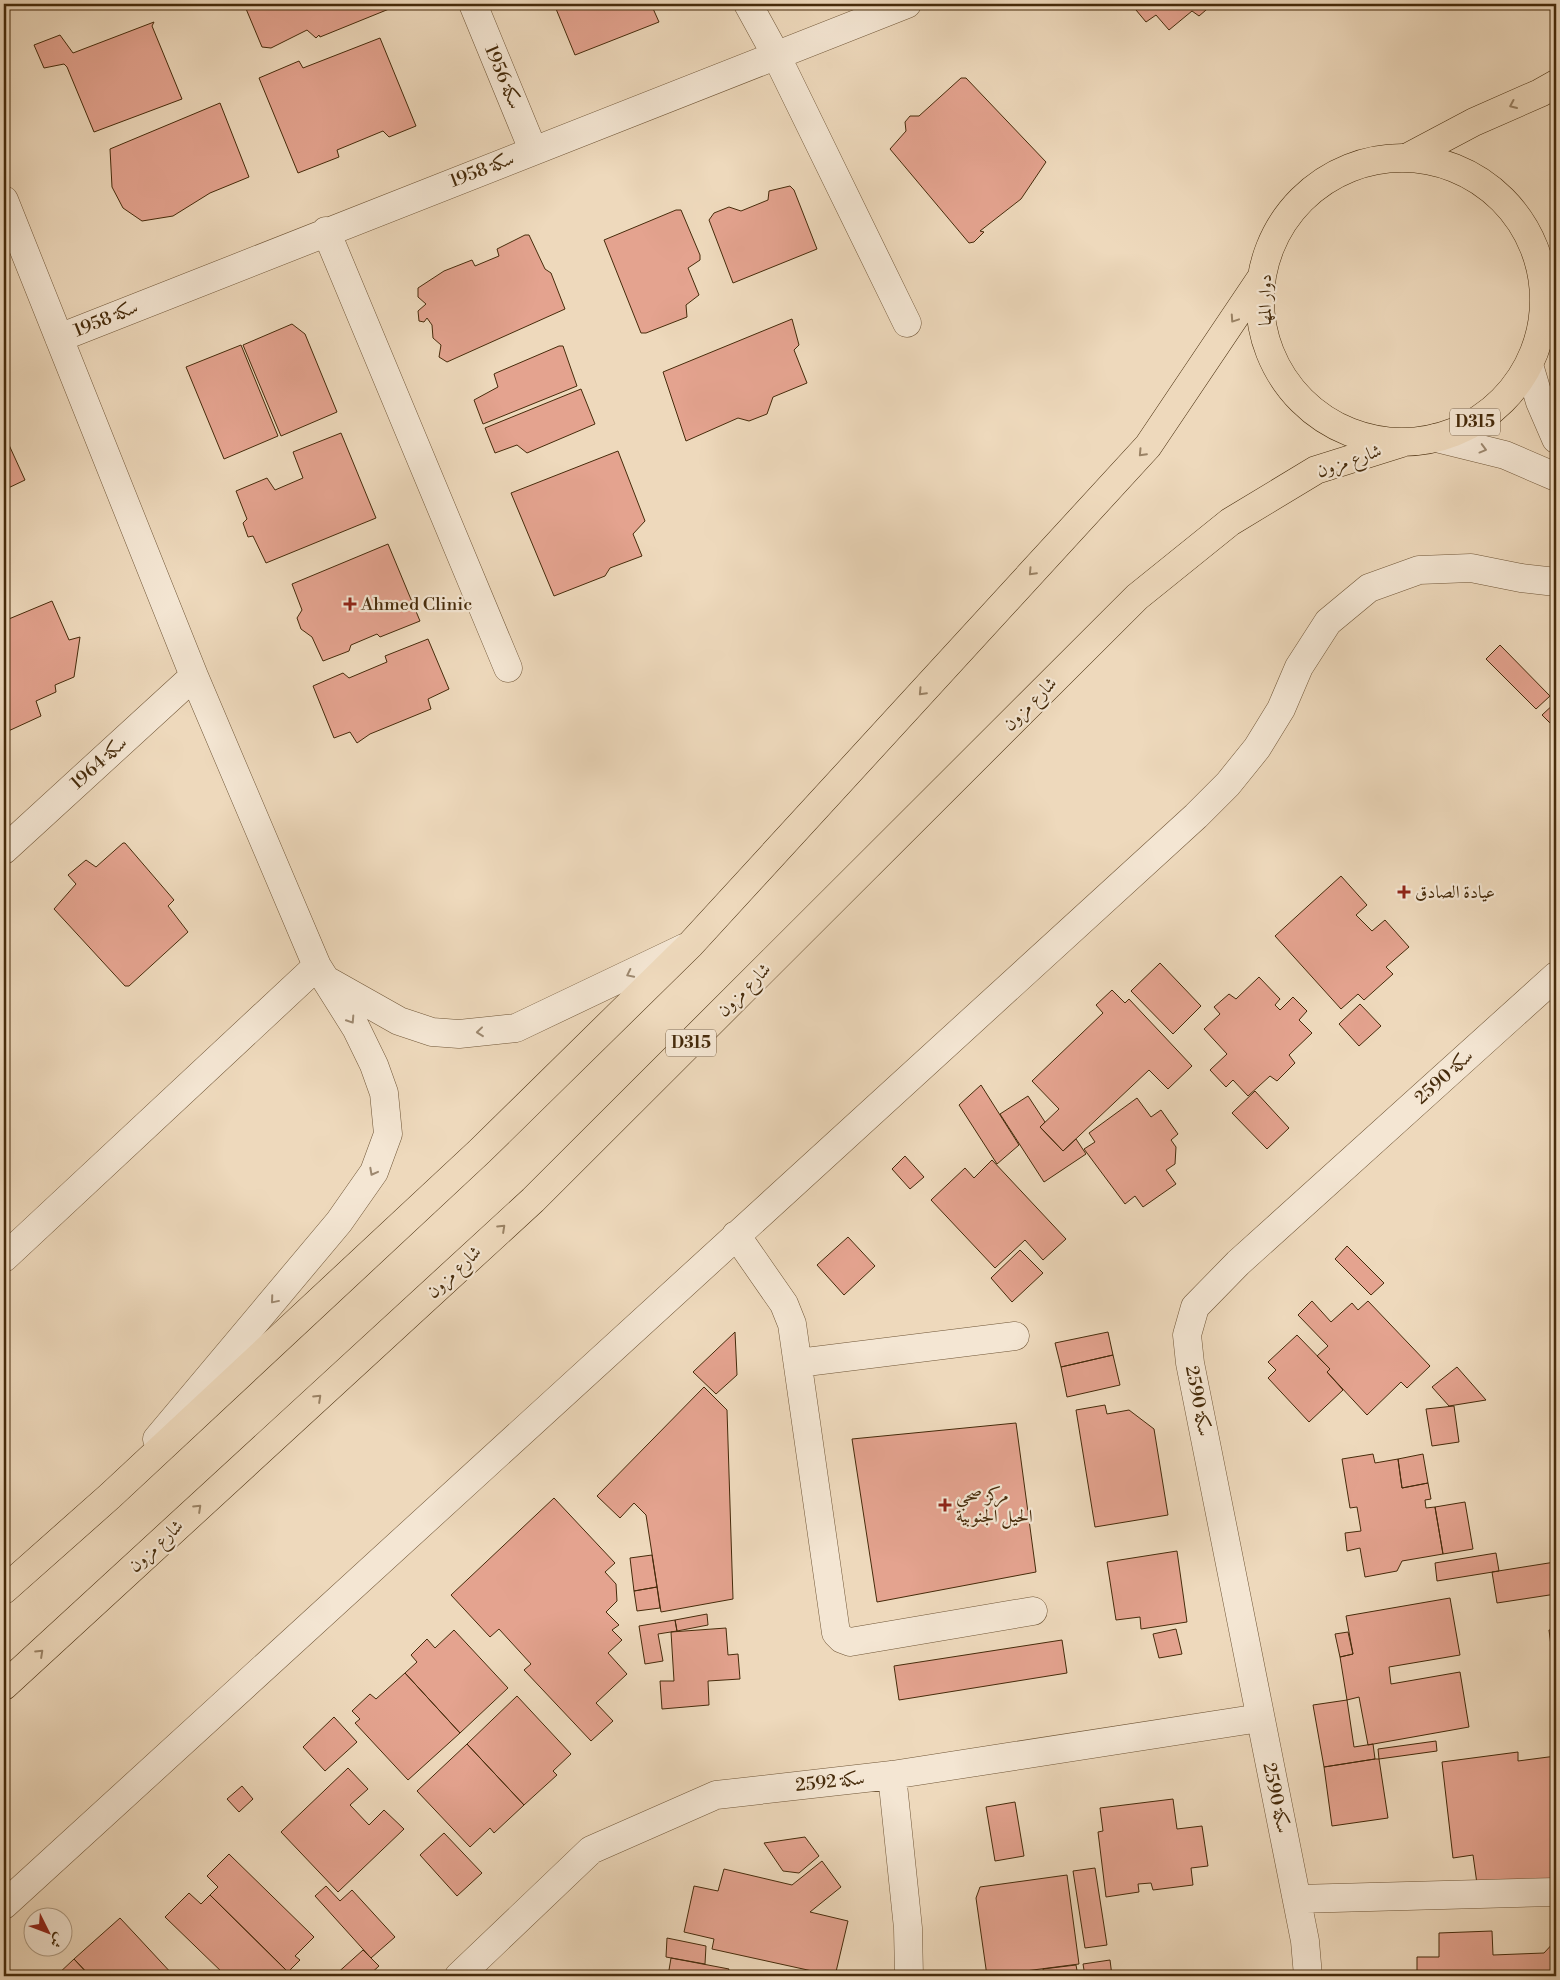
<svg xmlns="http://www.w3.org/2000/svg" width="1560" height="1980" viewBox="0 0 1560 1980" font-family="'Libre Bodoni',Amiri,serif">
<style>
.building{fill:#e4a38f;stroke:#462b0b}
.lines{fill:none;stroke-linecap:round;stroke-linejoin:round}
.minor-casing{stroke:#705637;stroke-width:29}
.major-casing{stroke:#462b0b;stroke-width:29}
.minor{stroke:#f4e6d3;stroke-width:28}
.major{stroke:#eed9bc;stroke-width:28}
.oneway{stroke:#9a8264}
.oneway2{stroke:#9d886f}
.poi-dot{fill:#8f2418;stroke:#f4e6d3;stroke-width:2}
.labels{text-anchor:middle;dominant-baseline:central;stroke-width:4.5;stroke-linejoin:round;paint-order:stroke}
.shield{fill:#f4e6d3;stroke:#7a6347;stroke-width:1}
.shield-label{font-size:16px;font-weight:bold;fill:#462b0b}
.street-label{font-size:18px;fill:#462b0b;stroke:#f4e6d3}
.poi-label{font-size:18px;fill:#462b0b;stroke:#f4e6d3;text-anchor:start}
</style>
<rect width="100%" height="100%" fill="#eed9bc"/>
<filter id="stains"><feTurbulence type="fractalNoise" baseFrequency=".004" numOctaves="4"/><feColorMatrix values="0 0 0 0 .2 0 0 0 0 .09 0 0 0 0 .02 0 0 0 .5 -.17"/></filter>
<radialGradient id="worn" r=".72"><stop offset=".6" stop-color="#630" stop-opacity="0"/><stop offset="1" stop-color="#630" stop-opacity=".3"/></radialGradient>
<path class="building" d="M244,4H387L389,9L320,37L319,35L316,38L307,30L271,48L262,47Z
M554,4H651L659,22L575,55Z
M1131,4H1213L1199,16L1192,11L1169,30L1156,15L1146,22Z
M154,22L152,26L182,99L94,132L67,67L64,64L44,68L34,45L60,35L73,53Z
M380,38L416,126L389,137L383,131L337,150L339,157L298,173L259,78L299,61L303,68Z
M961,78H966L1046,162L1021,199L980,231L984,232L974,242L969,243L890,149L906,131L905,122L910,116H919Z
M220,103L249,177L210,193L173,216L142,221L123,208L112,187L110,149Z
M790,186L794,190L817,249L733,283L709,220L714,213L729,207L741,211L768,200L769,191Z
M676,210H681L700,255V260L688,268L699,295L686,305L687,317L646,333H641L604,240Z
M525,235H529L545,269L551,273L565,309L447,362L439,357L441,345L433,338L432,325L427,318L424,322L419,321L418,311L426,304L418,297V288L444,271L472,260L475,266L499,256L497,249Z
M792,319L799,345L794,350L807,383L773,397L767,414L749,421L738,418L686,441L663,372Z
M292,324L305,334L337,412L281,436L243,345Z
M241,345L278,436L224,459L186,367Z
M559,346H563L577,386L483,424L474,400L498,387L494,374L496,373Z
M581,389L595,424L527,453L517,445L495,453L485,428Z
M341,433L376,518L266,563L253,536L248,537L243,523L247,519L236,491L267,478L275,490L303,478L293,452Z
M4,434L25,480L4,490Z
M618,451L645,521L633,534L642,556L610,568L605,576L554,596L511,493Z
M388,544L420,621L380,637L377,634L351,645L349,651L323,661L312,637L301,629L297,618L302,610L292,584Z
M52,601L69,640L80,637L74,677L55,685L56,692L36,701L41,716L4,733V621Z
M428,639L449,689L428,699L431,709L370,734L357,743L350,732L334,738L313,686L343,673L349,678L387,662L385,656Z
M1500,645L1550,696L1536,709L1486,659Z
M1556,702V729L1542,715Z
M4,735L7,747L4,748Z
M123,843H125L174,900L168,906L188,932L129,986H125L54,909L76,884L68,875L86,860L96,867Z
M1341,876L1367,905L1356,915L1372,931L1385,920L1409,947L1386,967L1393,974L1364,1000L1358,994L1341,1009L1275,936Z
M1160,963L1201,1006L1173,1034L1131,991Z
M1259,977L1280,999L1275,1005L1280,1010L1293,997L1307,1011L1299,1020L1312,1033L1289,1055L1295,1063L1277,1081L1270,1076L1248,1096L1233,1080L1226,1087L1210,1070L1227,1054L1204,1029L1220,1014L1214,1007L1229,994L1236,999Z
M1112,990L1125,1003L1129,999L1192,1066L1168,1089L1149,1070L1063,1151L1040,1127L1059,1109L1032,1081L1103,1013L1096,1005Z
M1360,1004L1381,1026L1359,1046L1339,1024Z
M981,1085L1019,1145L997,1164L959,1105Z
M1255,1091L1289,1128L1267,1149L1232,1113Z
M1028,1096L1045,1122L1040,1127L1063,1151L1076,1139L1086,1154L1044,1182L1000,1114Z
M1137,1098L1151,1117L1161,1110L1178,1134L1171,1140L1176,1147L1175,1164L1166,1170L1176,1184L1143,1207L1135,1196L1125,1204L1084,1149L1095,1142L1089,1133Z
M905,1156L924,1177L910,1189L892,1169Z
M992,1160L1066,1239L1043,1260L1025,1240L995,1268L931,1200L965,1168L974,1178Z
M848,1237L875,1266L844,1295L817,1265Z
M1347,1246L1384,1283L1371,1295L1335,1259Z
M1020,1250L1043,1273L1012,1302L991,1278Z
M1312,1301L1331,1322L1352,1303L1358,1310L1368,1301L1430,1366L1407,1388L1401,1382L1367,1415L1327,1372L1330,1369L1317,1356L1328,1346L1298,1315Z
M735,1332L737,1375L716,1394L693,1372Z
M1108,1332L1113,1355L1061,1367L1055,1343Z
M1297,1335L1330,1369L1327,1372L1343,1390L1309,1422L1268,1378L1276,1370L1268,1362Z
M1113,1355L1120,1385L1067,1397L1061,1367Z
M1457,1367L1486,1400L1449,1406L1432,1387Z
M704,1387L727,1410L733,1599L661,1612L646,1515L634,1503L620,1518L597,1496Z
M1105,1405L1107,1414L1129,1410L1154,1429L1168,1515L1095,1527L1076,1410Z
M1454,1406L1459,1442L1432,1446L1426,1409Z
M1016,1423L1036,1572L877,1602L852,1439Z
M1373,1454L1375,1463L1398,1459L1402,1488L1428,1483L1431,1499L1425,1500L1426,1508L1435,1507L1443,1554L1402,1561L1397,1571L1365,1577L1360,1548L1347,1551L1345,1533L1361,1531L1357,1507L1350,1508L1342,1459Z
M1423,1454L1428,1483L1402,1488L1398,1459Z
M554,1498L615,1563L605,1572L616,1584L617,1601L606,1612L619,1625L612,1630L622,1640L608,1653L627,1674L596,1703L613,1721L591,1741L524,1670L531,1664L499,1629L490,1637L451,1595Z
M1465,1502L1473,1549L1443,1554L1435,1507Z
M1177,1551L1187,1622L1141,1629L1140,1617L1116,1620L1107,1562Z
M1496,1553L1499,1571L1437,1581L1435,1563Z
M652,1555L657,1587L634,1591L630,1558Z
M1555,1562L1556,1594L1497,1603L1492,1572Z
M657,1587L660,1608L637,1611L634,1591Z
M1450,1598L1460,1655L1389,1667L1391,1684L1460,1672L1469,1727L1368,1745L1359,1697L1347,1700L1340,1657L1353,1654L1346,1616Z
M707,1614L708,1625L677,1631L675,1620Z
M675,1620L677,1631L658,1634L663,1661L645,1664L639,1626Z
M726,1628L728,1655L738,1654L740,1679L708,1681L709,1705L662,1709L660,1681H674L671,1632Z
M1176,1629L1182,1654L1159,1658L1153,1634Z
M1556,1629V1662H1553L1549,1630Z
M454,1630L508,1688L460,1733L405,1673L417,1662L411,1655L427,1639L435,1648Z
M1348,1632L1353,1654L1340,1657L1335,1634Z
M1062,1640L1067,1673L899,1700L894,1666Z
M405,1673L460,1733L408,1780L355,1723L360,1719L352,1711L370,1694L376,1699Z
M517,1696L571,1754L553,1771L557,1775L524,1805L467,1744Z
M1347,1700L1354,1747L1373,1744L1375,1759L1324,1767L1313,1705Z
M334,1717L357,1742L325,1771L303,1747Z
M1436,1741L1437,1751L1379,1759L1378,1749Z
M467,1744L524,1805L494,1833L490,1828L470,1847L417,1791Z
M1518,1752V1761L1556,1756V1881L1478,1891L1473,1855L1453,1858L1442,1762Z
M1375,1759H1379L1388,1818L1332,1826L1324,1767Z
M348,1768L368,1789L350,1805L369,1825L384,1810L404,1829L338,1892L281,1832Z
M242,1786L253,1799L239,1812L227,1799Z
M1173,1799L1177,1829L1202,1826L1208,1866L1191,1868L1193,1885L1153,1890L1151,1883L1138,1884L1139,1892L1106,1897L1098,1832L1103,1831L1100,1808Z
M1015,1802L1024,1856L995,1861L986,1807Z
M444,1833L482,1873L457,1896L420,1855Z
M805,1837L819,1856L799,1873L783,1871L764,1843Z
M229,1854L314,1937L295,1956L300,1960L288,1972L210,1895L218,1887L207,1876Z
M822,1861L841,1887L810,1912L848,1921L835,1976L712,1949L714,1939L684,1932L694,1886L718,1891L724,1869L792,1885Z
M1095,1868L1107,1945L1085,1948L1073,1871Z
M1067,1875L1079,1964L987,1976L976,1898L980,1887Z
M326,1886L340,1901L352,1890L395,1937L371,1958L315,1896Z
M189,1893L201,1904L210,1895L288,1972L284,1976H226L165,1917Z
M120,1918L135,1934L174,1976H90L74,1959Z
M1492,1931L1493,1955L1544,1953L1556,1940V1976H1405V1974L1417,1973V1957H1439V1933Z
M667,1938L706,1946L705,1964L666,1957Z
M363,1950L379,1966L368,1976H334Z
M671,1958L729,1969L727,1976H668Z
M74,1959L90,1976H56Z
M1110,1960L1112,1976H1085L1083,1964Z
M1076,1965L1078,1976H1044L1043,1969Z"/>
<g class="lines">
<g class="minor-casing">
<path id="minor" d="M473,4L533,150
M748,4L776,55L907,323
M4,200L194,676L317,966L356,1028L374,1065L384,1093L388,1134L374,1172L339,1222L157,1439
M326,231L508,668
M59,338L907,4
M1529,365L1540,402L1556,439
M1436,438L1505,455L1556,477
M4,850L194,676
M328,981L399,1021L432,1032L459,1034L516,1028L684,948
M736,1235L784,1304L792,1324L836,1633L842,1639L850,1642L1033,1611
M4,1258L317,966
M798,1363L1015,1336
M892,1775L908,1928L909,1976
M1297,1899L1556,1892
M4,1905L1196,816L1228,784L1257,748L1281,709L1299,667L1328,622L1369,588L1419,570L1471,568L1521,578L1556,582
M459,1976L591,1850L716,1795L892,1775L1260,1718
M1308,1976L1305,1941L1190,1363L1187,1335L1195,1307L1238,1263L1556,976"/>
</g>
<g class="major-casing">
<path id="major" d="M1408,157L1474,122L1540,93L1556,84
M1260 300a142 142 0 1 1 284 0a142 142 0 1 1-284 0Z
M4,1590L110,1496L480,1151L690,945L1148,446L1261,278
M4,1686L533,1200L1137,597L1230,522L1316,470L1402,443"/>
</g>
<use href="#minor" class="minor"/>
<use href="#major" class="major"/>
</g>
<defs><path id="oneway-chevron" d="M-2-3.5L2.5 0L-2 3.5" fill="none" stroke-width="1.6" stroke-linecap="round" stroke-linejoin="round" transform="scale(1.25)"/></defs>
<g class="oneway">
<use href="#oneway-chevron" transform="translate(1513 105) rotate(156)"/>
<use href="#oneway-chevron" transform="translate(1234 319) rotate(124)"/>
<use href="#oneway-chevron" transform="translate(1142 453) rotate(133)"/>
<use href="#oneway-chevron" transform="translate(1032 572) rotate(133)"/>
<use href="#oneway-chevron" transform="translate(922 692) rotate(133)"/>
<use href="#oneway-chevron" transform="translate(502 1228) rotate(-43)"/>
<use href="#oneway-chevron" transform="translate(318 1398) rotate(-43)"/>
<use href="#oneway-chevron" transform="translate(198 1508) rotate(-43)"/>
<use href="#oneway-chevron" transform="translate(40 1653) rotate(-43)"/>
</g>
<g class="oneway2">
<use href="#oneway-chevron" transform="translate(1483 449) rotate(15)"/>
<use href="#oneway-chevron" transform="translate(630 974) rotate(154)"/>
<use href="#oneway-chevron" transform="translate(351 1020) rotate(57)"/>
<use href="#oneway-chevron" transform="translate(480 1032) rotate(174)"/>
<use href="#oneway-chevron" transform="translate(373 1172) rotate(118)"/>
<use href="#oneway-chevron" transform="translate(274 1300) rotate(130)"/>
</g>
<g class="poi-dot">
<path d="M347.5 596.5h5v5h5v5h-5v5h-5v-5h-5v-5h5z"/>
<path d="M1401.5 884.5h5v5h5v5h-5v5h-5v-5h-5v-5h5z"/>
<path d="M942.5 1497.5h5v5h5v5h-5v5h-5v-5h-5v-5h5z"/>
</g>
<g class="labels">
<g class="shield">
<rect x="1450" y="408.5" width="50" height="27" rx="4"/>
<rect x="666" y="1029.5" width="50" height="27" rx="4"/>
</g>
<g class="shield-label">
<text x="1475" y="422">D315</text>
<text x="691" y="1043">D315</text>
</g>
<g class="street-label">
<text transform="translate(503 77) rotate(67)">سكة 1956</text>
<text transform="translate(482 170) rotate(-21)">سكة 1958</text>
<text transform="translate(1265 300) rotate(-90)">دوار المها</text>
<text transform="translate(106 319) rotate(-22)">سكة 1958</text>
<text transform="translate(1349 461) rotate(-19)">شارع مزون</text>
<text transform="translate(1030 704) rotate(-45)">شارع مزون</text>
<text transform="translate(99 763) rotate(-42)">سكة 1964</text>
<text transform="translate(744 990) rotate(-45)">شارع مزون</text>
<text transform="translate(1444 1077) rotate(-42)">سكة 2590</text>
<text transform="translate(454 1272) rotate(-43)">شارع مزون</text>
<text transform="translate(1198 1401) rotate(79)">سكة 2590</text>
<text transform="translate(156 1546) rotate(-43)">شارع مزون</text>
<text transform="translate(830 1782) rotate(-6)">سكة 2592</text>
<text transform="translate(1276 1798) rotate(78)">سكة 2590</text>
</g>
<g class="poi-label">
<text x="361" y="604">Ahmed Clinic</text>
<text x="1415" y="892">عيادة الصادق</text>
<text x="956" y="1495">مركز صحي<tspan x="956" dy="21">الحيل الجنوبية</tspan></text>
</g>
</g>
<rect width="1560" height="1980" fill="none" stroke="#eed9bc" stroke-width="20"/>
<rect x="5" y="5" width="1550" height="1970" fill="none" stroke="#462b0b" stroke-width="2.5"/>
<rect x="10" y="10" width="1540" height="1960" fill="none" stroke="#462b0b"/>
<g transform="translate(48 1932) rotate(132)"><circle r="24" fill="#f4e6d3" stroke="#ae9b83"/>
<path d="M0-4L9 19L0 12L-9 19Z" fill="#8f2418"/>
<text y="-8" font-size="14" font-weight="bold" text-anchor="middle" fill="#462b0b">ش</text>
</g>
<rect width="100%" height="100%" filter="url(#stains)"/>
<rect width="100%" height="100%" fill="url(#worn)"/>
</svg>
